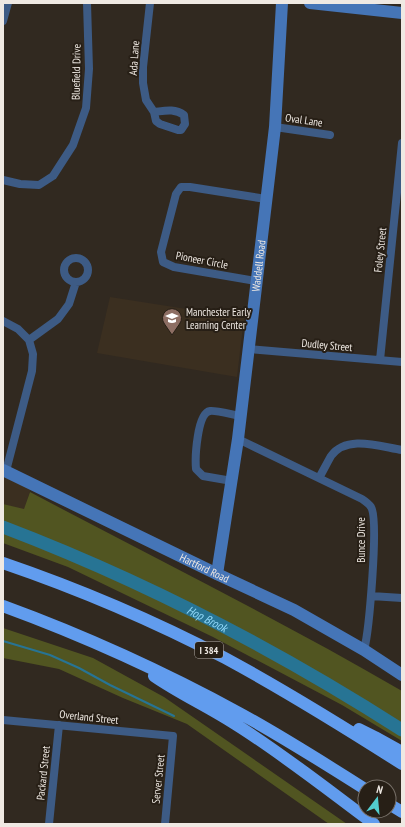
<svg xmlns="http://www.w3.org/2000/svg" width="405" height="827" viewBox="0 0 405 827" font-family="'PT Sans Narrow',sans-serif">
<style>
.built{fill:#3b2f20}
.green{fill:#515521}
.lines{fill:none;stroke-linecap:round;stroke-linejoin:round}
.stream{stroke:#277494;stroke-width:2}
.river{stroke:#277494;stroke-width:13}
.street{stroke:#3d5b85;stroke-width:8}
.secondary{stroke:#4575b7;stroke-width:12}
.highway{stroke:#619cee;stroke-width:12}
.labels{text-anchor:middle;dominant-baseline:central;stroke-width:4;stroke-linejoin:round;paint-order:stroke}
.shield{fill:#271f16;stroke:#b3aca6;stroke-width:1}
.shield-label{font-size:10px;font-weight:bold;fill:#efe9e3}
.street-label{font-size:11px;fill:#efe9e3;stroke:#271f16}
.poi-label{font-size:11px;fill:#efe9e3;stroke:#271f16;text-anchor:start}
.water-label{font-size:12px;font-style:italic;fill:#91d8f9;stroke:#271f16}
</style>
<rect width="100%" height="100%" fill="#312920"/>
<path class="built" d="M110,297L244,318L237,377L97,353Z
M3,474L31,488L24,510L3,504Z"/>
<path class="green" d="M30,492C154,558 280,620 402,691V741L342,705L213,637L68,567L3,543V504L24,509Z
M3,628L93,658L164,697L347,824H329L187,724L123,698L59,669L3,658Z"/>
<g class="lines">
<path class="stream" d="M3,641L50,655L79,668L110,685L174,716"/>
<path class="river" id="s1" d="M3,527C142,580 277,650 402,730"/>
<path class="street" d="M150,3L143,67V83L146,100L154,112L156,121L160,124L178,130H181L185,124L184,115C174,108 164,111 154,112
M3,21L8,3
M275,127L330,135
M3,180L20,184L39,185L53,176L73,145L86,108L89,69L87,3
M64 270a12 12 0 1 1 24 0a12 12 0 1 1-24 0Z
M256,281L174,267L163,262L161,252L176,194L181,187H190L266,199
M3,321L18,329L29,340L33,354L32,371L6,471
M29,340L58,319L69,304L76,282
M249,349L402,362
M380,360L402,143
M238,439L362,499C365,501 369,504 371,507C379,520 369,632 364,650
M319,478C323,471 327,463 331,456C347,434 381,447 402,450
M232,481L203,476L196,469C195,458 197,413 210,411C215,410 234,415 241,416
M371,596L402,598
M3,720L173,736L165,824
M49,824L59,725"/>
<g class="secondary">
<path d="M310,3L402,13"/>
<path id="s2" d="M3,470L217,574L294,610L364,650L402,675"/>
<path id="s3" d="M217,574L238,439L275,127L282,3"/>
</g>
<path class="highway" d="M3,563C79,589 154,621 225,658C286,691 344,727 402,764
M3,606C85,636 164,672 241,714C283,737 324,763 365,789
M154,676C180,694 209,707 235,724C283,754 328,790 374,824
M359,729L375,737L402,752
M389,804L402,812"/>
</g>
<defs>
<g id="school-pin" transform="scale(1)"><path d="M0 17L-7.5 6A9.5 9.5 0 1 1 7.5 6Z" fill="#8d6e63" stroke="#271f16"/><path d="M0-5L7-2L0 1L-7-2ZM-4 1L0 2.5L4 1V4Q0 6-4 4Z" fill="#fff"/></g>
</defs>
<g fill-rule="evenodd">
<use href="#school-pin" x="172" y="318"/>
</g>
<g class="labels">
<rect class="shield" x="195" y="642" width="28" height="16" rx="3"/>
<g class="shield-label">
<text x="209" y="650">I 384</text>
</g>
<g class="street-label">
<text transform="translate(134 58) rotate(-86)">Ada Lane</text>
<text transform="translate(76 72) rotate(-89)">Bluefield Drive</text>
<text transform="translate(304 120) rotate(8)">Oval Lane</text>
<text transform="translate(380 250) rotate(-84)">Foley Street</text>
<text transform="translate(202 260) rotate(11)">Pioneer Circle</text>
<text stroke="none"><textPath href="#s3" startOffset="311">Waddell Road</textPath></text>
<text transform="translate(327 345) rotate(5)">Dudley Street</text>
<text transform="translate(361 540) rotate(-90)">Bunce Drive</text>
<text stroke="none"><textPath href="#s2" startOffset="224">Hartford Road</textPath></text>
<text transform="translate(89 717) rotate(6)">Overland Street</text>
<text transform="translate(43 773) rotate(-84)">Packard Street</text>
<text transform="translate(158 779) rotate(-84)">Server Street</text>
</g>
<g class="poi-label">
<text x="186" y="312">Manchester Early<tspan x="186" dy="13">Learning Center</tspan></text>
</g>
<g class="water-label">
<text stroke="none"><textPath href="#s1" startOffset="224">Hop Brook</textPath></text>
</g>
</g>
<rect width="405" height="827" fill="none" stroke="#efe9e3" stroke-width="8"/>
<g transform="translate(377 799) rotate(16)"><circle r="19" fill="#271f16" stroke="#777068"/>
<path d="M0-3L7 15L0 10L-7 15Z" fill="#52cdce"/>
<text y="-6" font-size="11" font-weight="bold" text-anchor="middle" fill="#efe9e3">N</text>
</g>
</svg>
